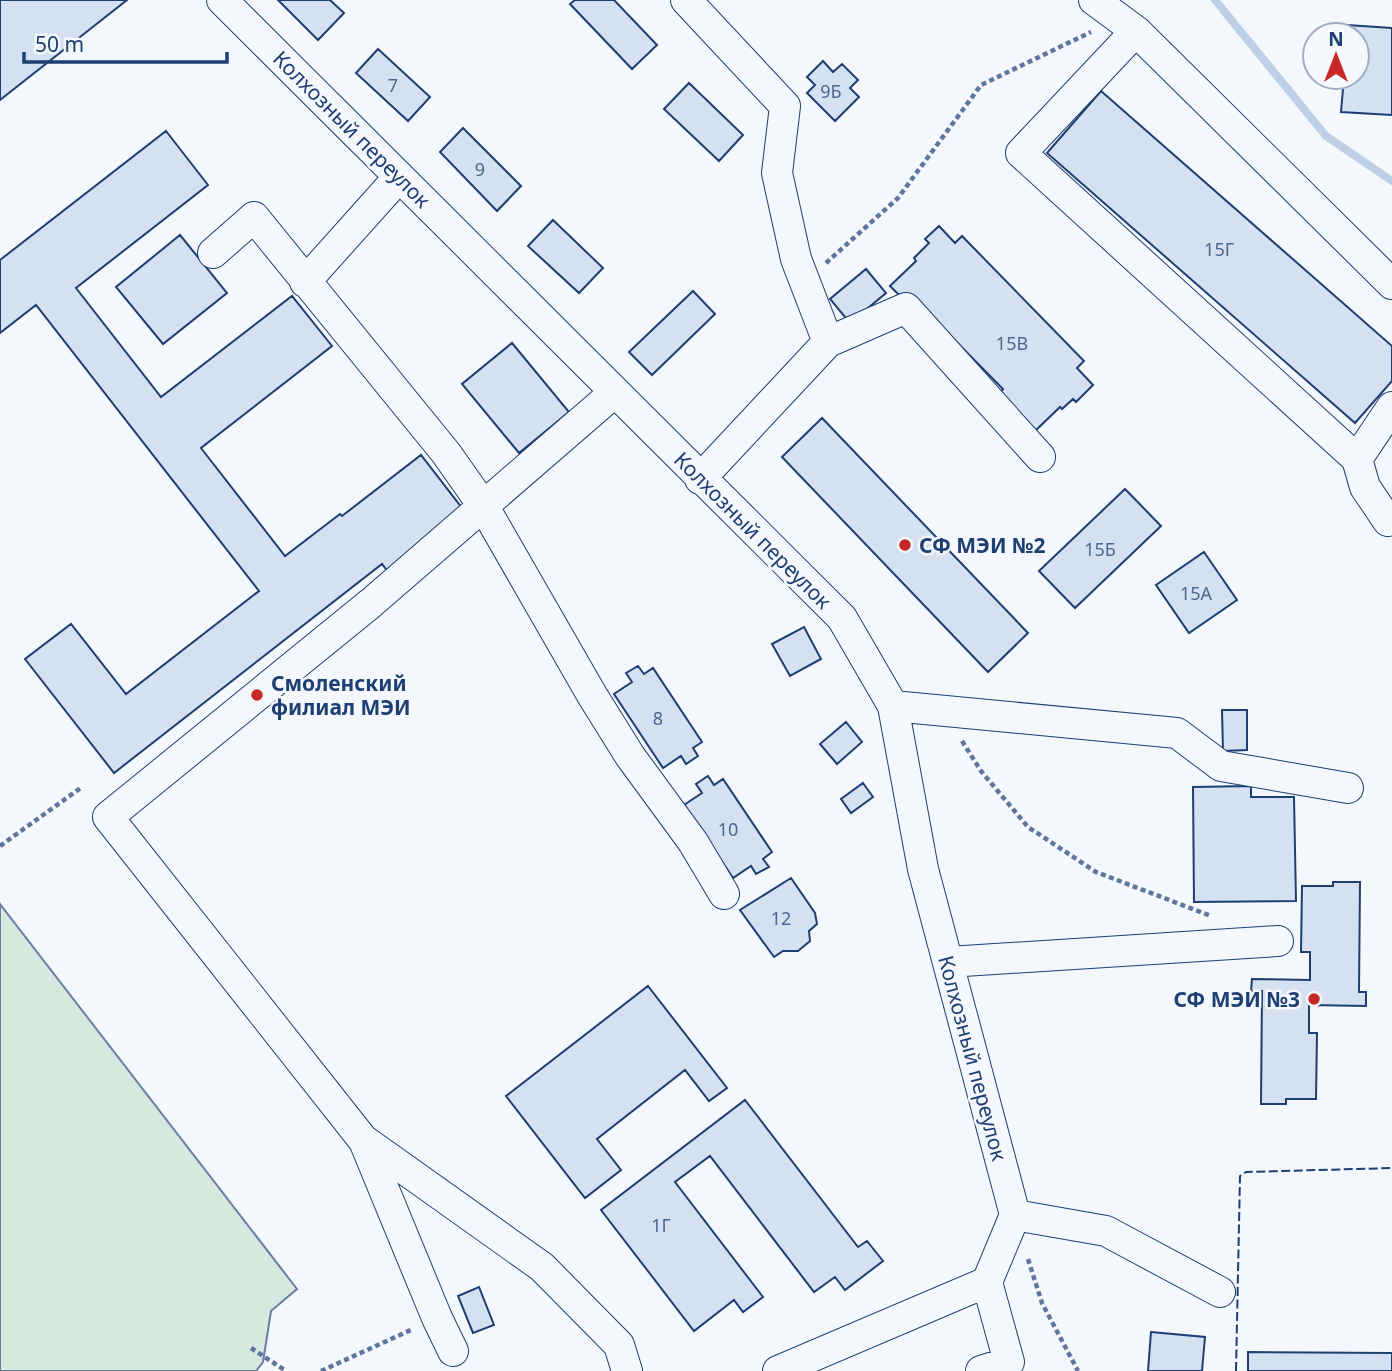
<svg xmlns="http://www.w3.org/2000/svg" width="1392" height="1371" viewBox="0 0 1392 1371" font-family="'Noto Sans',sans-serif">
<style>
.garden{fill:#d7e8df;stroke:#687fa3;stroke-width:2}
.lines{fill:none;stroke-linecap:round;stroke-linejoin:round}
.stream{stroke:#bed0e5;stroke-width:8}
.building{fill:#d5e0f0;stroke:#1d3f73;stroke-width:2}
.minor-casing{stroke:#1d3f73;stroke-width:32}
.path{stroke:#5e769c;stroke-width:4.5;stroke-dasharray:5 3.5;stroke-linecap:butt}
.minor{stroke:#f4f7fb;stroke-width:30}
.fence{stroke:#1d3f73;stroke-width:2;stroke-dasharray:9 3.5;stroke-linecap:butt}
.poi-dot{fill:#c62828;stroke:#f4f7fb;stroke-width:2.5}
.labels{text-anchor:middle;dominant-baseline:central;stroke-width:5;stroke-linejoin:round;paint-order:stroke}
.number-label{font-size:18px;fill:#4b6792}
.street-label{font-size:21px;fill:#1d3f73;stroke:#f4f7fb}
.poi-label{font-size:21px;font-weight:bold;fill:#1d3f73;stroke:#f4f7fb;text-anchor:start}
</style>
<rect width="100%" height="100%" fill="#f4f7fb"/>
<path class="garden" d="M0,904L297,1289L271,1311L263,1362L256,1371H0Z"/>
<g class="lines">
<path class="stream" d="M1215,0L1326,136L1392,181"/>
</g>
<path class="building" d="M0,0H127L0,100Z
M278,0H330L344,13L318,40Z
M575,0H614L657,45L632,69L570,4Z
M1347,25L1392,28V115L1341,112L1344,77H1357V35H1346Z
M378,49L430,97L408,121L356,73Z
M823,61L833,72L842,64L858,80L850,88L859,97L835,121L807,93L815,85L807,77Z
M689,83L743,135L719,161L664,109Z
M1101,91L1392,346V381L1355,423L1047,153Z
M463,128L521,186L497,211L440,152Z
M166,131L208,185L76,288L161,397L292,296L332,346L201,448L285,556L340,514L342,516L421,455L469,517L392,577L382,564L114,773L25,659L71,624L126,694L259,591L36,305L0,333V260Z
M553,220L603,268L579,293L528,246Z
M939,226L955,243L962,236L1084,361L1077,368L1093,385L1076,402L1073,399L1062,409L1060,407L1033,433L997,396L1003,389L934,319L928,324L890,286L916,261L914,258L929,243L925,239Z
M180,235L227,293L163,344L116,287Z
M866,269L886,293L850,323L830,299Z
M693,291L715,314L652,375L629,352Z
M512,343L569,412L519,453L462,384Z
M822,418L1028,633L988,672L782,457Z
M1125,489L1161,526L1075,608L1039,571Z
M1204,552L1237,600L1189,633L1156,585Z
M804,627L821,659L790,676L772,644Z
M638,666L644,674L653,668L702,742L693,748L698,756L686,764L681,756L663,768L614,694L632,682L626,673Z
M1222,710H1247V750L1223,751Z
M846,722L862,742L837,764L820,744Z
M708,776L714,785L723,779L772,852L763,859L769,867L756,874L751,866L733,878L684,805L702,793L696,784Z
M863,783L873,797L851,813L841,799Z
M1251,786V797H1294L1296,901L1194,902L1193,787Z
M791,878L815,913L817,924L809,931L810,941L798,951H783L774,957L740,910Z
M1333,882H1360L1359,992H1366V1006L1309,1005V1033H1317L1316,1099H1286V1104H1261L1262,991H1251L1252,979L1310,980V952H1301L1302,886H1333Z
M648,986L727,1088L709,1101L685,1070L597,1139L621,1170L585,1198L506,1096Z
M745,1100L858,1247L867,1241L883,1261L845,1290L835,1277L814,1292L710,1156L675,1182L763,1297L743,1312L734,1300L694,1331L601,1210Z
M479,1287L494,1325L473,1333L458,1296Z
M1151,1332L1205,1337L1202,1371H1148Z
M1248,1352L1392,1353V1371H1248Z"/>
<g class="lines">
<g class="minor-casing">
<path id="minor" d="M222,0L842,618L893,706L923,869L1015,1215
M686,0L785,106L777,173L796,259L828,342
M1094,0L1136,31L1392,284
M1136,31L1021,153L1357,459L1392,407
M213,253L254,217L446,453L484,507L592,695L630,756L693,842L724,894
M305,282L399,177
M1357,459L1365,487L1388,521L1392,518
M700,479L828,342L906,308L1040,457
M893,706L1177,733L1221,766L1348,788
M948,962L1278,941
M365,1141L542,1267L619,1345L627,1371
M1015,1215L1106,1231L1220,1292
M453,1351L437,1318L364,1141L108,817L371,603L615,392
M778,1371L987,1282L1015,1215
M981,1371L1009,1362L987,1282"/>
</g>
<path class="path" d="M826,263L898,198L981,85L1091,32
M962,741L981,771L1028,827L1096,872L1211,916
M0,846L82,787
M1028,1259L1042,1303L1078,1371
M251,1348L286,1371
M321,1371L413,1329"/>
<use href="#minor" class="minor"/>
<path class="fence" d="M1236,1371L1240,1176L1246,1172L1392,1168"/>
</g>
<g class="poi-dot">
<circle cx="905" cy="545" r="7"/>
<circle cx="257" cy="695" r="7"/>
<circle cx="1314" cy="999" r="7"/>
</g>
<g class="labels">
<g class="number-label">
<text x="393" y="85">7</text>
<text x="831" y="91">9Б</text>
<text x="480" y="169">9</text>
<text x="1219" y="249">15Г</text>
<text x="1012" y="343">15В</text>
<text x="1100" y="549">15Б</text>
<text x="1196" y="593">15А</text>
<text x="658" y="718">8</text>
<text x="728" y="829">10</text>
<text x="781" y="918">12</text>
<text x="661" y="1225">1Г</text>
</g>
<g class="street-label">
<text transform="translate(352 129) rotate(45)">Колхозный переулок</text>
<text transform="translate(753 530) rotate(45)">Колхозный переулок</text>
<text transform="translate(973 1058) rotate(75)">Колхозный переулок</text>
</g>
<g class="poi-label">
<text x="919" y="545">СФ МЭИ №2</text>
<text x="271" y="683">Смоленский<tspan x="271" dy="24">филиал МЭИ</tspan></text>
<text x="1300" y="999" text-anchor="end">СФ МЭИ №3</text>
</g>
</g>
<g transform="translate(1336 56)"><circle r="33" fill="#f4f7fb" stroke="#9eadc5" stroke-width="2"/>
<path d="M0-5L12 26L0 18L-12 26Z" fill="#c62828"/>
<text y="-10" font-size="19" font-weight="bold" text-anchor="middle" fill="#1d3f73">N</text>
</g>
<path d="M24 52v10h203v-10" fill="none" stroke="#1d3f73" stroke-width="3.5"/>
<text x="35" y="52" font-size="21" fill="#1d3f73" stroke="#f4f7fb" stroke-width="5" paint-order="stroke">50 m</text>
</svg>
